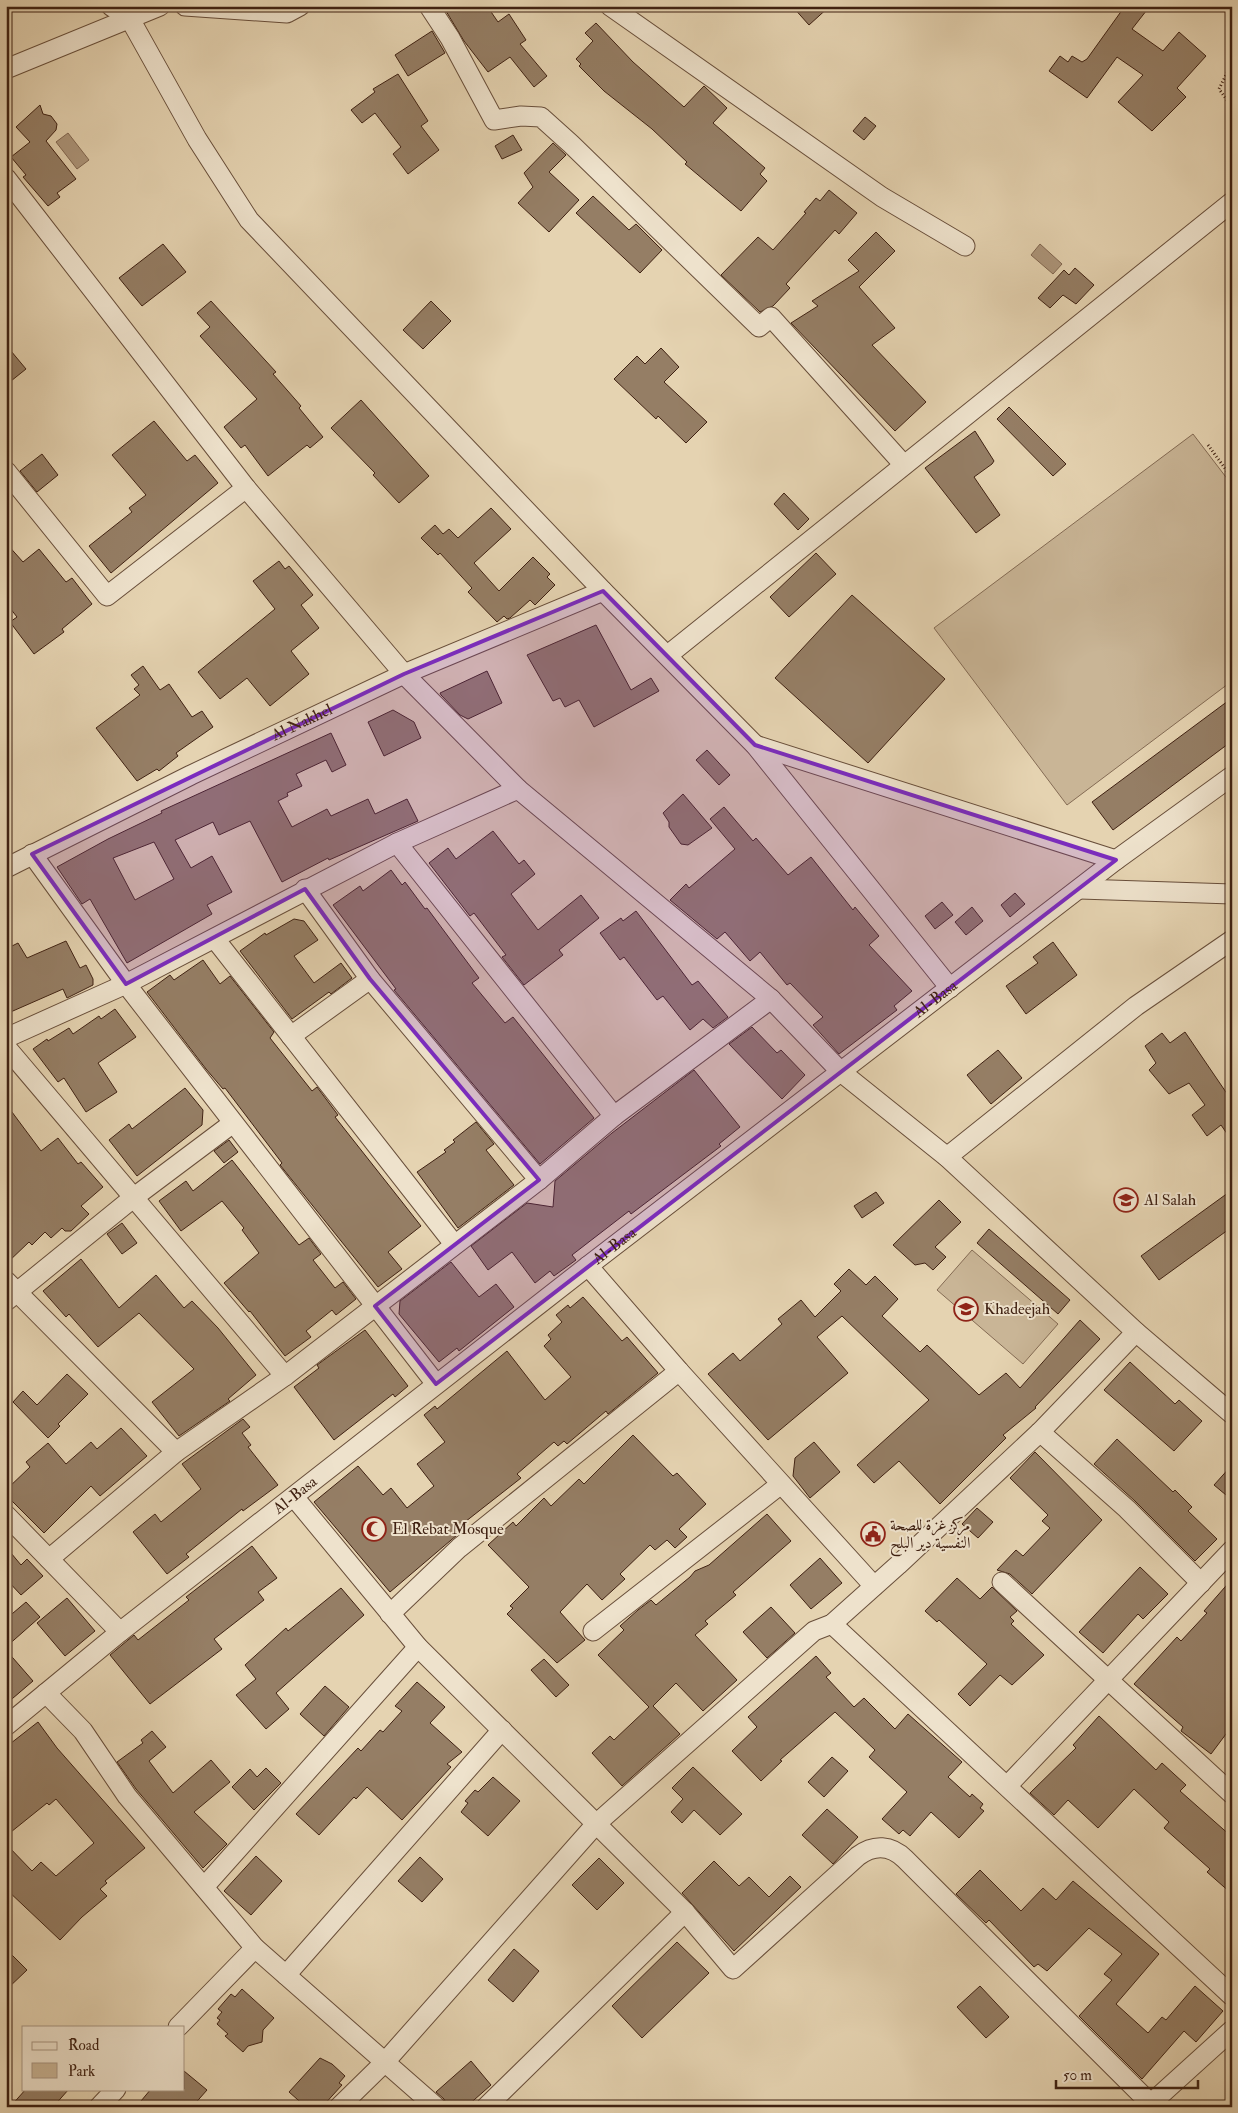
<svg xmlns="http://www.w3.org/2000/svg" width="1238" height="2113" viewBox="0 0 1238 2113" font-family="'IM FELL Double Pica',Amiri,serif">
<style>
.green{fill:#c9b596;stroke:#846b54}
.water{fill:#ad967b;stroke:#816751}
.building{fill:#957e65;stroke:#3f2112;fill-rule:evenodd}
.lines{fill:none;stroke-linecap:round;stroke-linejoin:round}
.minor-casing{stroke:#684e3a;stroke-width:21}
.path{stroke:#3f2112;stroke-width:3;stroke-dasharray:1 2.5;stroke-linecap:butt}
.minor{stroke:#eee2cc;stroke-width:19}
.marked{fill:#7b2cbf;fill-opacity:0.2;stroke:#7b2cbf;stroke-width:4;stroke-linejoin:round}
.labels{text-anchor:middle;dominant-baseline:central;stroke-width:4;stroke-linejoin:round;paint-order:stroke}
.street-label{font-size:16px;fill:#3f2112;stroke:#eee2cc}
.poi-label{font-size:16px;fill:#3f2112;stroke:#eee2cc;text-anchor:start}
</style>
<rect width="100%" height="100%" fill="#e5d3b1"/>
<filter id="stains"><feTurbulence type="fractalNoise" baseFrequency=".004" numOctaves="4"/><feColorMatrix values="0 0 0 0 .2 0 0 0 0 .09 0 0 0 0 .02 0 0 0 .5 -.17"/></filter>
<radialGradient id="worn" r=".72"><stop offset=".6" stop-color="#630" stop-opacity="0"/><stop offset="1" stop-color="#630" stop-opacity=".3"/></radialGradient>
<path class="green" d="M1193,434L1232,485V681L1067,805L934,628Z
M972,1250L1058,1324L1023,1364L937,1290Z"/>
<path class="water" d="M68,133L89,160L77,169L56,142Z
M1040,244L1062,264L1053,274L1031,255Z"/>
<path class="building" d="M443,6H487L498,22L509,14L526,40L520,44L547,76L534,87L510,57L488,72L464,41Z
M792,6H830L809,25Z
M1125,6H1150L1132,29L1163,51L1179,32L1206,56L1177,88L1186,97L1152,131L1118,102L1143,75L1117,57L1087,98L1049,71L1060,56L1068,62L1072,56L1082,62L1087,59Z
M596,23L633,62L684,107L704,86L727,108L713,123L765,168L760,174L767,181L741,211L685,164L687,162L652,129L604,91L579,66L581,64L576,59L593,41L585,33Z
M432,31L445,53L408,76L395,55Z
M398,74L428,121L421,126L439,150L408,174L393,154L401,147L375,113L362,123L351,110L375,92L373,89Z
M40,105L43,114L51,116L57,124L56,130L46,141L76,179L57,193L60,197L48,206L23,177L26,175L11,157L30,142L16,127Z
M865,117L876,126L864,140L853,131Z
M513,135L522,150L502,159L495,146Z
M553,143L566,155L549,172L579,200L549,232L518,203L533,187L524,173Z
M829,190L857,213L839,234L835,230L786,284L790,288L773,306L760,312L721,275L758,237L773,250L806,213L804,212L816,198L820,201Z
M593,196L629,230L636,224L662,250L640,273L576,213Z
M876,232L895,251L859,287L895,328L872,345L926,402L895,431L791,323L818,306L812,301L859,271L848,260Z
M163,244L186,272L142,306L119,278Z
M1075,268L1094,285L1076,304L1063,295L1050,308L1038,298L1064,270L1069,275Z
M211,301L276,372L273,374L301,406L299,408L323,437L310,448L307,445L268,476L245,445L241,448L224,427L257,399L200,336L210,327L197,313Z
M431,301L451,321L423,349L403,330Z
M6,345L26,369L6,385Z
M661,348L679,367L664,382L707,422L686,443L658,416L656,419L614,379L637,356L645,364Z
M361,400L429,476L399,503L373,475L375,473L331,428Z
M1009,407L1066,464L1053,476L997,419Z
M154,421L187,461L195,455L218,483L111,573L89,546L132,512L129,508L146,495L112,455Z
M975,431L994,461L992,464L974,477L1000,515L976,533L925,468Z
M42,454L58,475L37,492L20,471Z
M784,493L809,519L798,530L774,504Z
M491,508L511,529L474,563L499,591L533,557L550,574L547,577L555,585L535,605L530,600L510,618L507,619L504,616L497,622L468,592L472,588L440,553L438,555L421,538L435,525L443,534L449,529L458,538Z
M6,543L23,562L39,549L66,582L72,578L92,604L62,629L64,632L34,654L10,622L17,617L6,603Z
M816,553L836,574L789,617L770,597Z
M279,561L285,569L289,566L313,595L301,605L319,628L291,651L309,674L270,706L247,678L220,699L198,672L275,609L253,581Z
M852,595L945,679L868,763L775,678Z
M596,625L631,690L651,678L659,691L594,727L579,700L565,707L560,698L553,701L527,655Z
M143,666L160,690L169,684L192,717L202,711L213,727L176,753L178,756L159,771L157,769L137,781L96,728L140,695L134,689L139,685L131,675Z
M487,671L502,703L468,719L460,715L441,695L440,693Z
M1232,698V741L1113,830L1092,802Z
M393,710L414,722L421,738L384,756L368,722Z
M331,733L346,765L332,772L326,760L296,774L302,786L287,793L288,796L278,801L292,827L327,809L331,816L368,799L375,814L407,799L418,821L329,860L328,858L282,882L250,821L219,835L213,822L175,840L191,868L212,856L232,892L207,905L212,914L127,963L90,899L82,904L57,867L108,839L162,813L161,811ZM154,842L174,879L135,900L113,858Z
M707,750L730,775L719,785L696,760Z
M683,794L712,828L688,845L681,844L669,827V822L663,813Z
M724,807L753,841L756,838L788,875L811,857L853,910L855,907L879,936L869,945L912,991L894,1006L897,1010L839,1054L813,1025L823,1017L790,983L787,985L760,952L750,961L725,932L717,939L670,900L686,884L689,888L735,849L710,819Z
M493,831L519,864L524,860L535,874L511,894L538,930L581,895L599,918L559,950L563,955L524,985L502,957L506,955L474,913L470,916L429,863L448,848L456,859Z
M391,870L402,885L405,882L425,909L427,908L479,978L472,983L505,1023L513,1017L594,1118L540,1164L394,990L396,989L333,905L360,886L363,891Z
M1015,893L1025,904L1010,917L1001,905Z
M942,902L953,915L935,929L925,916Z
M972,907L983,921L966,935L955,922Z
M636,911L692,985L698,981L728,1017L713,1028L703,1019L690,1030L663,996L657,1000L624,957L620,960L600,933L621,918L623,921Z
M294,919L304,921L318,940L294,956L314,983L341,963L352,978L331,994L329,992L292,1019L240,951L265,933L266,935Z
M66,941L80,968L86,965L93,979V985L67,998L63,989L6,1014V949L18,943L27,958Z
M1053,942L1077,975L1026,1014L1006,986L1038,963L1033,957Z
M203,960L220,984L230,976L274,1032L270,1038L312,1091L317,1087L338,1115L335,1117L421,1226L388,1252L402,1269L378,1287L280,1165L282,1163L225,1088L223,1089L206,1069L147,992L170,975L174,980Z
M115,1009L136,1037L98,1063L117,1092L86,1112L64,1078L58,1082L33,1049L47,1039L48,1041L69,1028L73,1034L99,1016L101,1019Z
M752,1027L777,1053L781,1050L805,1075L782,1099L729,1044Z
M1185,1032L1232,1101V1141L1221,1125L1207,1136L1192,1115L1205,1105L1189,1083L1169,1094L1149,1070L1156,1063L1145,1046L1162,1033L1170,1043Z
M998,1050L1022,1078L991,1104L967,1075Z
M694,1070L740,1127L719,1144L721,1146L631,1214L629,1211L572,1255L576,1260L554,1276L550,1271L535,1283L512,1252L488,1270L471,1246L527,1203L553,1207L555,1181L612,1133Z
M185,1088L203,1110L202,1125L137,1176L109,1140L129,1124L132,1129Z
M6,1104L41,1151L58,1138L78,1164L81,1162L103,1187L81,1206L89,1214L71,1231H65L62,1228L51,1238L45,1232L32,1245L29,1242L6,1264Z
M476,1122L494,1144L486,1150L514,1185L458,1228L417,1172L446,1152L444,1150L455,1142L453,1140Z
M229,1140L238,1152L224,1163L214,1151Z
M232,1160L299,1245L309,1238L321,1254L313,1260L335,1288L343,1282L356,1299L336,1315L332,1310L306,1331L311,1337L285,1356L250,1311L249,1312L224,1283L259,1253L242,1230L244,1228L222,1201L181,1231L159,1201L186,1181L193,1191Z
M1232,1190V1227L1159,1280L1141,1256Z
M876,1192L884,1203L862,1218L854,1206Z
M939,1200L961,1222L935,1247L946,1257L933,1270L925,1263L915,1265L893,1245Z
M122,1223L137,1243L122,1254L107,1234Z
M989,1229L1070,1300L1058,1314L977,1243Z
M81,1259L119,1308L156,1275L184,1308L192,1301L218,1328L256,1375L228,1399L230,1401L179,1436L152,1402L194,1369L139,1313L98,1347L69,1314L66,1317L43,1291Z
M451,1262L479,1297L496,1284L514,1307L459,1351L457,1348L439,1362L399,1314L400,1301Z
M849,1269L866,1285L875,1276L898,1299L882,1316L920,1352L927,1345L979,1395L1006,1373L1020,1388L1080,1320L1100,1339L1035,1407L1036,1408L1003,1435L1006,1438L940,1504L899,1461L874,1483L857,1465L929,1400L842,1316L817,1337L848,1373L768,1440L708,1374L733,1353L740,1361L782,1324L778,1319L801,1300L815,1317L841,1291L834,1284Z
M583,1297L622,1341L627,1337L658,1373L608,1414L606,1411L567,1444L564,1441L558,1446L554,1442L517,1474L521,1478L456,1529L458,1531L455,1533L457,1535L390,1592L314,1502L358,1466L383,1495L391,1488L407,1508L434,1486L417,1464L445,1442L424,1415L435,1406L437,1409L507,1351L545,1400L571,1377L544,1346L551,1339L548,1335L562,1322L556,1315L568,1305L570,1308Z
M365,1330L408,1386L395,1397L393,1394L334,1440L294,1387L319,1368L317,1365Z
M1130,1362L1175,1404L1179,1400L1202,1421L1174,1451L1104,1390Z
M67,1374L88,1394L58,1424L60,1426L48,1438L13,1402L23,1391L37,1405Z
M243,1419L250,1427L242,1433L251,1445L248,1447L278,1485L243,1511L242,1509L186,1554L189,1557L167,1574L133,1532L155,1514L161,1522L201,1489L182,1464Z
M121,1428L147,1456L100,1496L91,1486L44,1533L6,1495V1490L30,1467L26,1462L48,1443L66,1464L91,1442L97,1449Z
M633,1435L673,1476L677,1473L706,1504L679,1529L687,1537L675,1548L667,1540L655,1550L650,1545L620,1574L625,1579L602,1600L587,1584L560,1612L585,1640L557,1663L507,1614L513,1608L510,1606L529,1587L488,1545L513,1522L516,1526L544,1498L551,1506L579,1479L584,1484Z
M1117,1439L1173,1492L1175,1490L1192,1507L1188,1511L1217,1539L1195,1561L1135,1501L1094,1464Z
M814,1442L840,1472L810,1498L793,1476L795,1458Z
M1035,1452L1102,1520L1032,1594L1010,1574L997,1570L1016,1550L1023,1556L1050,1528L1042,1521L1048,1515L1010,1478Z
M1232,1465V1500L1214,1485Z
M977,1508L993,1522L978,1538L962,1524Z
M767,1514L791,1541L733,1592L736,1595L705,1621L708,1624L695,1635L737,1680L703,1711L676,1683L653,1706L680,1734L622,1786L592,1753L610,1736L614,1740L649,1707L598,1655L624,1630L620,1626L638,1610L651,1600L656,1605L690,1577L695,1571L709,1565Z
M252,1546L277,1578L258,1592L264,1600L214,1639L222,1649L150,1704L110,1655L134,1635L138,1640L189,1600L186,1597Z
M6,1547L21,1565L27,1559L43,1576L21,1595L6,1579Z
M820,1558L842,1583L811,1609L790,1585Z
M1140,1567L1168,1594L1143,1619L1138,1614L1103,1653L1079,1632Z
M957,1578L980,1599L992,1587L1017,1611L1010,1617L1014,1621L1011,1624L1044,1655L1012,1685L1000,1675L970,1706L958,1694L987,1664L939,1620L937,1622L925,1611Z
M1232,1579V1726L1211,1754L1181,1731L1183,1727L1134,1684L1177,1637L1181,1641L1207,1613L1204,1611Z
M341,1588L364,1615L276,1693L289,1709L266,1729L236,1695L256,1679L245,1665L286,1628L288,1631Z
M67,1598L95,1631L65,1656L37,1623Z
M26,1602L40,1617L6,1647V1619Z
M771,1607L795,1633L767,1658L743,1632Z
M6,1650L33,1681L6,1704Z
M816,1656L831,1673L826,1677L854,1707L864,1698L895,1729L908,1714L962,1762L948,1777L970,1797L972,1794L983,1804L980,1808L984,1811L959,1838L931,1812L910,1836L903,1830L899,1834L882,1819L907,1792L869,1757L875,1750L835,1712L780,1760L782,1761L761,1781L732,1751L757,1727L748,1717Z
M544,1659L569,1685L556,1697L531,1670Z
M417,1682L445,1707L430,1723L462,1752L447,1764L451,1767L402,1820L367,1787L356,1799L354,1797L319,1835L296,1814L358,1748L361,1751L380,1730L383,1732L402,1711L395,1706Z
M325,1686L349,1707L324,1736L300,1714Z
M1099,1716L1156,1770L1162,1763L1186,1785L1180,1791L1232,1837V1894L1207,1872L1210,1869L1164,1828L1169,1822L1134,1789L1098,1828L1068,1800L1054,1815L1030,1793L1076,1748L1073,1745Z
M38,1722L57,1748L145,1848L105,1881L107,1883L100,1889L107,1896L82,1917L60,1940L6,1889V1844L32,1871L41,1862L56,1876L94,1843L56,1799L49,1805L47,1803L6,1836V1747Z
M152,1731L166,1747L149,1761L173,1793L211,1760L230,1782L194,1812L227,1844L203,1868L136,1789L117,1762L143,1743L141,1740Z
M832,1757L848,1771L824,1797L808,1782Z
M693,1767L742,1814L720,1835L694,1810L682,1823L671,1812L683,1799L672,1788Z
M266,1768L281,1783L254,1810L232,1787L250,1769L257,1777Z
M493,1777L520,1801L488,1836L461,1812L468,1803L465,1801L475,1790L478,1792Z
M827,1809L858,1837L833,1864L802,1835Z
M256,1856L282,1881L251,1915L224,1891Z
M420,1857L443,1879L422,1902L398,1881Z
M599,1858L624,1883L597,1910L572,1885Z
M714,1861L739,1886L749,1877L769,1897L790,1876L801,1887L734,1951L682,1893Z
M980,1870L1021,1911L1043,1888L1056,1900L1073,1881L1159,1954L1116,2004L1148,2033L1162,2017L1166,2020L1195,1986L1223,2011L1196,2042L1184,2031L1142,2079L1079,2016L1112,1980L1104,1974L1122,1954L1089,1928L1047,1971L1038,1964L1034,1967L989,1920L986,1923L956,1894Z
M677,1942L709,1973L642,2038L612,2006Z
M6,1949L27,1970L6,1990Z
M514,1949L539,1971L513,2002L488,1980Z
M980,1986L1009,2017L986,2038L957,2007Z
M242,1989L274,2018L263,2030L262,2042L248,2046L243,2052L225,2036L228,2034L217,2024L220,2020L217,2018L222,2012L218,2009L231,1994L235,1997Z
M320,2058L332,2064L345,2076L339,2083L342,2085L322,2107H306L289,2092Z
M471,2061L491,2085L466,2107H448L444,2099L436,2092Z
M184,2071L207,2090L192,2107H136L151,2089H184Z
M26,2089H69L53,2107H10Z"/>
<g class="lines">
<g class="minor-casing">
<g id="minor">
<path d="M111,6L130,19L197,139L249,220L603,591L755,745L950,988"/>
<path d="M185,6L287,13L300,6"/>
<path d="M429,6L450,38L494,120L521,116L541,117L571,144L759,327L771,317L904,465"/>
<path d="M610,6L882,197L965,246"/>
<path d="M6,69L160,6"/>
<path d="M6,178L246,488L404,674L518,789"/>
<path d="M6,471L107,596L246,488"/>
<path d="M668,655L1232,202"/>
<path d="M755,745L1116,860"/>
<path d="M397,843L614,1116"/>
<path d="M32,854L126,984L436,1384"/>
<path id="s1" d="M6,868L191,775L404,674L603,591"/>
<path d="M305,889L370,979L539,1180"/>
<path d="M1080,889L1232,894"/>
<path d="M215,939L454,1244"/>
<path d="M291,1036L370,979"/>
<path d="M6,1038L126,984L397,843L518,789L771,999L841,1072L947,1157L1136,1332L1232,1414"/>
<path d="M6,1047L285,1376"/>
<path d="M947,1157L1136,1006L1232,940"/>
<path d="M588,1266L679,1371L874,1586"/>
<path d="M6,1281L176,1452"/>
<path d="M6,1301L133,1198L233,1123"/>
<path d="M1040,1432L1127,1509L1201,1583"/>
<path d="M294,1497L418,1647L685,1912L733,1969L858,1856C874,1844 891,1845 905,1859L1150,2103"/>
<path d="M6,1515L120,1632"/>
<path d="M49,1559L176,1452L285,1376L539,1180L614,1116L771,999"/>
<path d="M1002,1582L1232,1794"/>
<path d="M390,1614L459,1548L679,1371"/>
<path d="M832,1624L1232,1996"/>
<path d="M593,1631L781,1484"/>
<path d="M46,1693L83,1731L127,1796L255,1948L436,2107"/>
<path id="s2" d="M6,1726L120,1632L588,1266L1116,860L1232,776"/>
<path d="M1008,1785L1232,1550"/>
<path d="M204,1887L418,1647"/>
<path d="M286,1975L502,1730"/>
<path d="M178,2027L255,1948"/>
<path d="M99,2107L116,2089"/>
<path d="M339,2107L384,2063L596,1824L814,1631L832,1624L898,1565L1040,1432L1136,1332"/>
<path d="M486,2107L685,1912"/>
<path d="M1147,2107L1232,2030"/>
</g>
</g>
<path class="path" d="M1226,6L1232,9
M1232,63L1219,89L1232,107
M1208,445L1232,478"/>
<use href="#minor" class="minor"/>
</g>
<path class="marked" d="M603,591L755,745L1116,860L436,1384L375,1306L539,1180L370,979L305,889L126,984L32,854L404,674Z"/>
<defs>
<g id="school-ring" transform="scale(1.25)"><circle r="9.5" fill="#eee2cc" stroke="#8f2418" stroke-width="1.5"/><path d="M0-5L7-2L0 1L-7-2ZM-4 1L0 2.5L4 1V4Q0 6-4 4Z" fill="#8f2418"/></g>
<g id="mosque-ring" transform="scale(1.25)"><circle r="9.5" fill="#eee2cc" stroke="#8f2418" stroke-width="1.5"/><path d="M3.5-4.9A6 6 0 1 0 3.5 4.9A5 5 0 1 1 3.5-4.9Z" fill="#8f2418"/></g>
<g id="civic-ring" transform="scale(1.25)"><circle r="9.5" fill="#eee2cc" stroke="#8f2418" stroke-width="1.5"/><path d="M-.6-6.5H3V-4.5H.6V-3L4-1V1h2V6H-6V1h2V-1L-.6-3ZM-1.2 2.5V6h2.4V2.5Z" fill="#8f2418"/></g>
</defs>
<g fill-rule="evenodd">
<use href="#school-ring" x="1126" y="1200"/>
<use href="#school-ring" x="966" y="1309"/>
<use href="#mosque-ring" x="374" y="1529"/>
<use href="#civic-ring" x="873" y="1534"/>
</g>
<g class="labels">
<g class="street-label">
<text stroke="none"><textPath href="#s1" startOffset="330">Al Nakhel</textPath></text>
<text stroke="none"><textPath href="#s2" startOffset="1180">Al-Basa</textPath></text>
<text stroke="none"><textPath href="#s2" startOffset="775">Al-Basa</textPath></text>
<text stroke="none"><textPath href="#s2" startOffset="370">Al-Basa</textPath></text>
</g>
<g class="poi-label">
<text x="1144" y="1200">Al Salah</text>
<text x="984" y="1309">Khadeejah</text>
<text x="890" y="1525">مركز غزة للصحة<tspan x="890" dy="18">النفسية دير البلح</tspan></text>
<text x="392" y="1529">El Rebat Mosque</text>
</g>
</g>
<rect width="1238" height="2113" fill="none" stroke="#e5d3b1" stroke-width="25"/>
<rect x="8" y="8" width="1223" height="2098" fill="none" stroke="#3f2112" stroke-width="2.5"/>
<rect x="12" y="12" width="1213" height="2088" fill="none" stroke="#3f2112"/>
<rect x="22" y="2026" width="162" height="65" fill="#eee2cc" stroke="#a89582"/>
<rect x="32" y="2042" width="25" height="8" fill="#eee2cc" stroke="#a89582"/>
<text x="68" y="2050" font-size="15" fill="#3f2112">Road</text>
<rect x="32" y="2063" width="25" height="15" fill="#c9b596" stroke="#a89582"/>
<text x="68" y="2076" font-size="15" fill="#3f2112">Park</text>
<path d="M1056 2080v8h142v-8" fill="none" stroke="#3f2112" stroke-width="2.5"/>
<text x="1063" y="2080" font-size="15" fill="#3f2112" stroke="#eee2cc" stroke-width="4" paint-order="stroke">50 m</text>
<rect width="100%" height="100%" filter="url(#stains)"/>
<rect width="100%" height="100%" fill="url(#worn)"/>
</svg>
